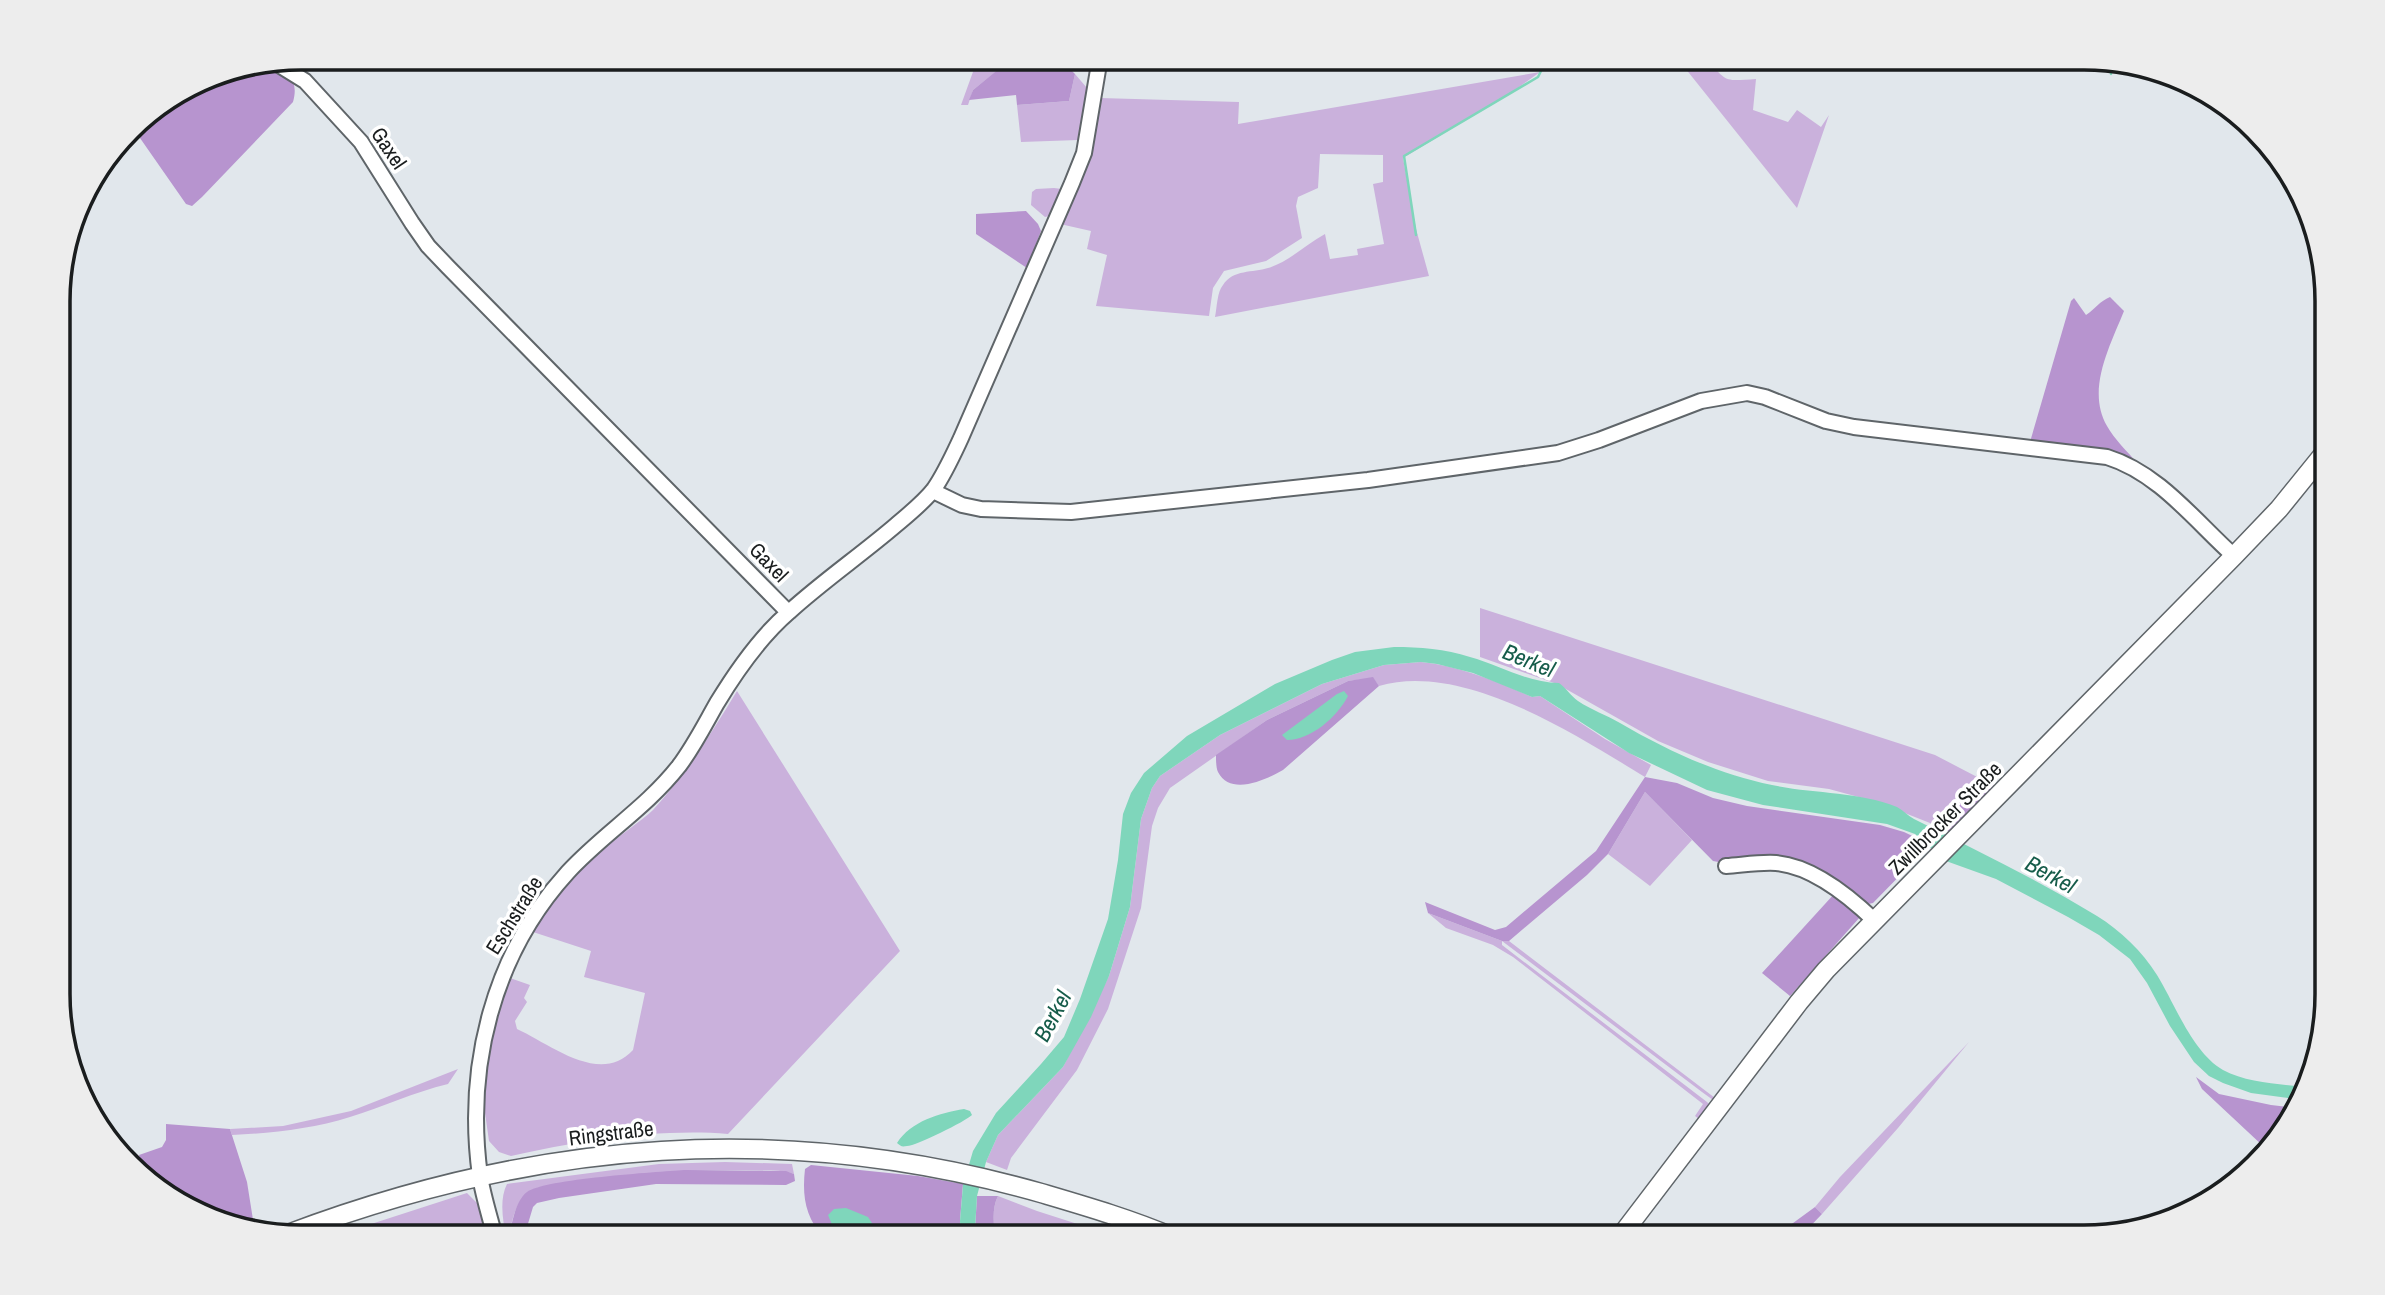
<svg xmlns="http://www.w3.org/2000/svg" width="2385" height="1295" viewBox="0 0 2385 1295" font-family="'Archivo Narrow',sans-serif">
<style>
.green{fill:#cab1dc}
.forest{fill:#b794cf}
.water{fill:#7fd6bb}
.lines{fill:none;stroke-linecap:round;stroke-linejoin:round}
.stream{stroke:#7fd6bb;stroke-width:2.5}
.minor-casing{stroke:#5f6569;stroke-width:18}
.major-casing{stroke:#5f6569;stroke-width:21}
.minor{stroke:#fff;stroke-width:14}
.major{stroke:#fff;stroke-width:18}
.labels{text-anchor:middle;dominant-baseline:central;stroke-width:7;stroke-linejoin:round;paint-order:stroke}
.street-label{font-size:21px;fill:#1a1d1e;stroke:#fff}
.water-label{font-size:23px;font-style:italic;fill:#165c4a;stroke:#fff}
.rim{fill:none;stroke:#1a1d1e;stroke-width:3.5}
</style>
<rect width="100%" height="100%" fill="#e1e7ec"/>
<path class="green" d="M978,58H1009L1010,60L973,90L968,105H961Z
M1677,58H1707C1726,83 1725,81 1756,79L1753,110L1788,122L1797,110L1821,127L1829,115L1797,208Z
M1540,72L1512,92L1403,158L1416,229L1429,276L1215,317C1217,307 1217,292 1223,285C1233,269 1253,273 1268,268C1289,262 1306,244 1325,234L1330,259L1358,255L1357,249L1384,244L1373,184L1383,182V155L1320,154L1318,188L1298,197L1296,206L1302,238L1266,261L1224,271L1213,288L1209,316L1096,306L1107,255L1087,249L1091,231L1060,224L1100,98L1239,102L1238,124Z
M1075,74L1087,88L1078,140L1021,142L1017,105L1069,101Z
M1054,188L1062,189L1049,216L1045,217L1031,205L1032,192L1036,189Z
M1480,608L1935,755L1981,779L1930,823L1877,802L1829,789L1768,781L1708,762L1658,741L1557,684L1480,657Z
M1421,662C1460,666 1496,681 1532,697L1540,696L1605,739L1651,765L1645,777C1576,735 1463,661 1379,686L1373,678L1348,681L1267,720L1170,788L1158,808L1152,826L1141,908L1108,1009L1077,1070L1011,1158L1007,1170L986,1162L998,1135L1063,1067L1109,976L1130,907L1141,819L1152,788L1160,776L1220,735L1322,684L1384,665Z
M737,691L900,951L728,1134C661,1128 577,1141 511,1156L499,1152L489,1141L482,1092L488,1042L510,978L530,985L524,998L527,1002L515,1021L517,1029C550,1044 600,1086 633,1050L645,993L584,977L591,951L533,932C554,894 576,871 610,844C624,832 640,822 653,810C686,774 712,732 737,691Z
M1645,792L1692,840L1650,886L1608,854Z
M1428,913L1502,941H1509L1715,1098L1713,1100L1702,1092L1502,941V945L1707,1102L1710,1105L1699,1119L1695,1116L1703,1104L1513,957L1493,945L1446,928Z
M1969,1042L1898,1128L1822,1214L1815,1207L1840,1177Z
M458,1069L448,1084C414,1092 383,1107 350,1117C312,1129 272,1133 232,1135L230,1129L283,1126L351,1111Z
M725,1162L792,1164L794,1174C779,1169 761,1171 745,1170C676,1169 609,1176 540,1187C517,1194 513,1215 509,1237H506C503,1220 499,1200 507,1184L659,1164Z
M467,1193L477,1203L490,1237H331Z
M998,1196L1037,1211L1118,1237H996C993,1225 992,1207 998,1196Z"/>
<path class="forest" d="M1012,58H1059L1075,74L1069,101L1017,105L1016,95L969,100L973,90Z
M264,65C285,74 300,76 293,102L202,197L192,206L186,204L133,128L140,118L208,76Z
M1026,211L1038,224L1041,231L1027,268L976,234V214Z
M2110,297L2124,311C2110,346 2086,390 2107,426C2114,439 2128,452 2138,464L2030,442L2071,301L2074,298L2086,315C2095,309 2100,301 2110,297Z
M1373,677L1379,686L1283,770C1267,779 1231,797 1218,772C1216,768 1216,760 1216,755L1267,720L1348,681Z
M1645,777L1677,783L1713,798L1747,806L1880,825L1904,832L1923,841L1925,844L1918,857L1873,903L1863,905L1806,867L1729,864L1713,861L1645,792L1608,854L1587,875L1509,941H1502L1428,913L1425,902L1495,930L1506,927L1596,851Z
M1981,779H1989L1995,786L1951,832L1930,823Z
M1835,893L1860,917L1790,996L1762,973Z
M2196,1077L2219,1094L2271,1105L2297,1108L2263,1146L2202,1089Z
M166,1124L230,1129L247,1182L254,1226L193,1212L143,1168L139,1155L162,1147L166,1140Z
M811,1165L918,1176L963,1184L960,1221L961,1237H824C805,1218 802,1195 805,1169Z
M684,1170L786,1171L794,1174L795,1181L786,1185L656,1184L559,1198L537,1203L533,1207L524,1237H509C512,1224 515,1201 527,1192C544,1179 657,1172 684,1170Z
M977,1196H998C992,1207 993,1225 996,1237H978L975,1229Z
M1815,1207L1822,1214L1800,1237H1774Z"/>
<path class="water" d="M1394,647C1420,647 1445,649 1470,657C1499,665 1528,683 1559,683C1566,688 1571,696 1578,701C1591,710 1607,715 1620,723C1668,751 1718,774 1772,785C1813,794 1857,791 1897,807C1903,810 1908,816 1914,819C1976,850 2038,880 2097,916C2121,931 2142,951 2157,975C2175,1004 2192,1052 2223,1070C2247,1083 2279,1084 2306,1087L2302,1100L2251,1093L2223,1083L2209,1076L2194,1062L2170,1026L2147,983L2130,959L2099,935L2068,917L1996,879L1946,861L1915,834L1887,824L1763,805L1707,790L1629,753L1540,696L1532,697L1473,673L1437,664L1421,662L1384,665L1322,684L1220,735L1160,776L1152,788L1141,819L1130,907L1109,976L1091,1017L1063,1067L998,1135L986,1162L977,1196L975,1229L978,1237H961L960,1221L963,1185L973,1151L996,1113L1041,1064L1064,1037L1080,999L1108,919L1118,860L1123,814L1131,793L1144,773L1187,736L1275,684L1332,660L1355,652Z
M1344,691L1348,696C1337,717 1311,740 1287,740L1282,735L1337,694Z
M964,1109L970,1111L972,1115C966,1121 916,1146 907,1146C901,1147 901,1146 897,1143C911,1121 940,1113 964,1109Z
M846,1208L868,1217L881,1237H844L833,1227L828,1215L834,1209Z"/>
<g class="lines">
<path class="stream" d="M2110,64L2111,74
M1416,235L1404,156L1538,77L1542,69L1536,58"/>
<g class="minor-casing">
<path id="minor" d="M276,63L305,81L361,142L412,223L428,246L448,267L788,612
M933,491L962,505L981,509L1071,512L1368,480L1558,453L1599,440L1701,401L1747,393L1765,397L1826,421L1854,427L2107,457C2159,473 2195,521 2234,556
M1726,866C1742,865 1759,862 1776,863C1812,866 1849,896 1875,921
M495,1237C490,1217 483,1196 480,1176C465,1066 493,954 568,872C603,834 646,808 679,766C694,746 705,724 717,703C737,670 760,637 789,612C823,581 861,555 896,525C909,514 924,502 934,489C945,473 953,455 961,438L1072,183L1084,153L1100,58"/>
</g>
<g class="major-casing">
<path id="major" d="M288,1234C537,1140 784,1120 1041,1193C1085,1206 1130,1219 1172,1237
M1620,1237L1799,1002L1826,970L2234,556L2279,509L2326,451"/>
</g>
<use href="#minor" class="minor"/>
<use href="#major" class="major"/>
</g>
<g class="labels">
<g class="street-label">
<text transform="translate(389 148) rotate(56)">Gaxel</text>
<text transform="translate(769 562) rotate(46)">Gaxel</text>
<text transform="translate(1945 818) rotate(-45)">Zwillbrocker Straße</text>
<text transform="translate(514 915) rotate(-58)">Eschstraße</text>
<text transform="translate(611 1133) rotate(-7)">Ringstraße</text>
</g>
<g class="water-label">
<text transform="translate(1529 660) rotate(22)">Berkel</text>
<text transform="translate(2051 874) rotate(29)">Berkel</text>
<text transform="translate(1052 1016) rotate(-62)">Berkel</text>
</g>
</g>
<path d="M0 0H2385V1295H0ZM301 70H2084A231 231 0 0 1 2315 301V994A231 231 0 0 1 2084 1225H301A231 231 0 0 1 70 994V301A231 231 0 0 1 301 70Z" fill="#ededed" fill-rule="evenodd"/>
<path class="rim" d="M301 70H2084A231 231 0 0 1 2315 301V994A231 231 0 0 1 2084 1225H301A231 231 0 0 1 70 994V301A231 231 0 0 1 301 70Z"/>
</svg>
